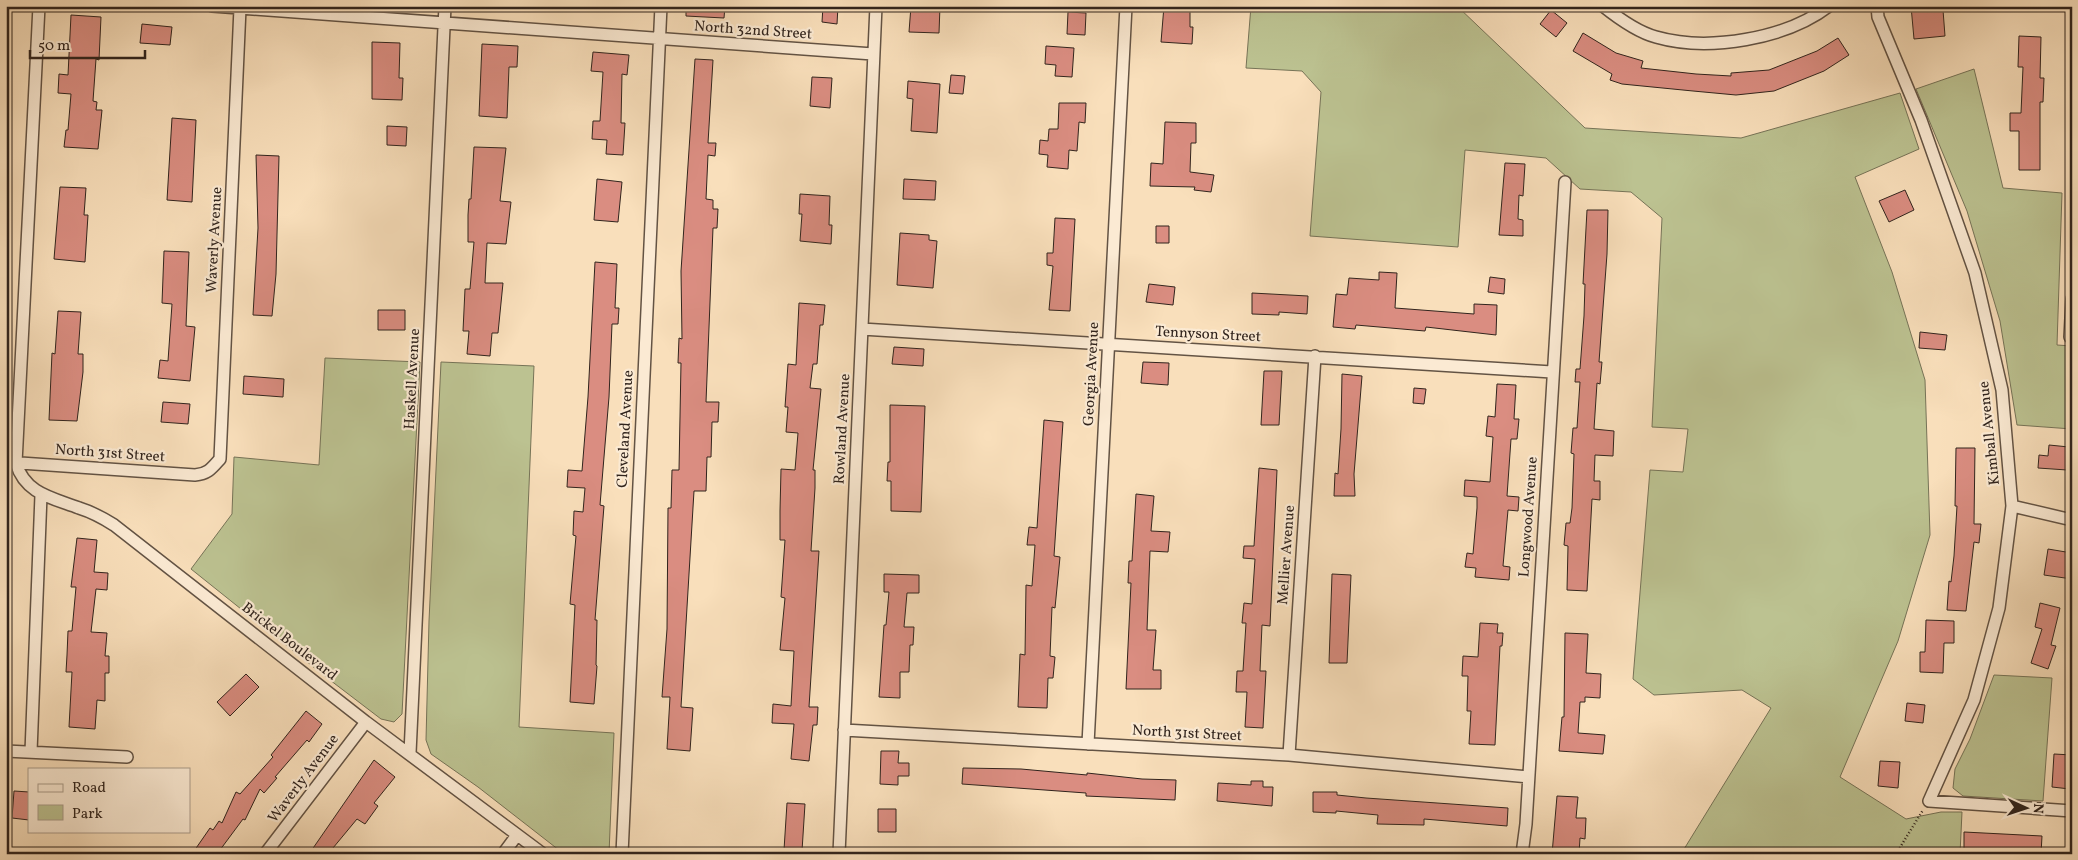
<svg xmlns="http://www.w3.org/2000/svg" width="2078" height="860" viewBox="0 0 2078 860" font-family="Vollkorn,serif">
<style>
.green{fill:#bcc291;stroke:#767357}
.building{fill:#da8d81;stroke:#31241d}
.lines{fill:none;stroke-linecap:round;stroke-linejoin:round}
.minor-casing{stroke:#635344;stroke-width:14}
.path{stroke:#31241d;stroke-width:2.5;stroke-dasharray:1 2.5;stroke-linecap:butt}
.minor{stroke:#fbead3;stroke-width:11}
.labels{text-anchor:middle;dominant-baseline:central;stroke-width:4.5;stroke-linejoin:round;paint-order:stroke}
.street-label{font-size:15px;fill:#31241d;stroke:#fbead3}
</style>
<rect width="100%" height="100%" fill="#f9dfbb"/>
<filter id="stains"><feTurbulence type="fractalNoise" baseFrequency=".004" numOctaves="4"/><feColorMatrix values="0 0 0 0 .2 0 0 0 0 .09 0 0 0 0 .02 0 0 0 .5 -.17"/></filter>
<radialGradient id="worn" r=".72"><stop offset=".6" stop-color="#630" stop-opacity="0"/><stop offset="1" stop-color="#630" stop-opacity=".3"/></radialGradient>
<path class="green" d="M1251,6H1457L1585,128L1741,138L1900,93L1919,149L1855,177L1892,272L1925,380L1930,535L1898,641L1840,777L1906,819L1941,812H1962L1960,854H1681L1771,708L1742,690L1654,695L1633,679L1650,470L1683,472L1688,429L1652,427L1662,218L1631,192L1580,189L1546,158L1465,150L1458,247L1310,236L1321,92L1302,71L1246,68Z
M1974,69L2003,188L2062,193L2057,345L2072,346V429L2017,425L2000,321L1967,211L1916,89Z
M325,358L420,362L402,714L394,722L381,719L326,677L191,569L232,514L234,457L319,465Z
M441,362L534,366L519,727L614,733L609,854H564L478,787L431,754L426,740L429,621Z
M1994,675L2052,678L2043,801L1963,796L1953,788L1955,769L1970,739Z"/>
<path class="building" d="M686,6H725L724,18L686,16Z
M823,6H838L837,24L822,22Z
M911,6H940L939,33L909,32Z
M1164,6H1190V27H1193L1192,44L1161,42Z
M1911,6H1936V11L1943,10L1945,36L1914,39Z
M1551,10L1567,23L1556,37L1540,24Z
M1068,12L1086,13L1085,35L1067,34Z
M71,15L101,17L99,60L96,59L93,101L97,102L96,110H102L98,149L64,147L66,130H68L71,94L58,93L59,74L68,75Z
M142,24L172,27L170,45L140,43Z
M1583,33L1616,53L1643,61L1641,68L1696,74L1731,76V73L1769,70L1817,51L1838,38L1849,55L1824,71L1774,91L1736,95L1693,91L1622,84L1610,80L1612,74L1573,51Z
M2019,36L2041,37L2040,78H2044L2043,102H2040V170H2019V131H2010V113H2021L2023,67H2018Z
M372,42L400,43L399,78H403L402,100L372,99Z
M482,44L518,46L517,67H509L507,118L479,116Z
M1046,46L1074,48L1072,77L1055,76L1056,65L1045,64Z
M593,52L629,55L627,75L622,74L621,123H625L623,155L606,154L607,140L592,139L593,121H600L603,72L591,71Z
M695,59L713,60L708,143H716L715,156L708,155L706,199L713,200V209H718L717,228H713L706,402H719L718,422H712L711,457H707L706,491H694L681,707L693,708L690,751L667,749L670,697H662L667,629L668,508H671L672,470H679L681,363H678L679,338L682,339L681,271Z
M951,75L965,76L963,94L949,93Z
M812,77L832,78L830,108L810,106Z
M908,81L940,84L937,133L911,131L913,99L907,98Z
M1059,103H1086L1085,123L1079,122L1077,151L1069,150L1068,169L1047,167L1048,155L1039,154L1040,140L1048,141L1049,129H1058Z
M172,118L196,120L192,202L167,200Z
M1165,122L1196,123V143H1191L1190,172L1214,175L1211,192L1194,190L1195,187L1150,186L1151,163L1163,164Z
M387,126L407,127L406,146L387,145Z
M474,147L506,148L500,201L511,202L506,244L487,243L485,283H503L498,333H492L490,356L467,354L469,331H463L465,289H470L474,242H468V215L469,199H471Z
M256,155L279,156L276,274L272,316L253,315L258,228Z
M1505,163L1525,164L1523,196L1519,195L1518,219L1523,220V236L1499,235Z
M597,179L622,182L618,222L594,220Z
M904,179L936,181L935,200L903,199Z
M60,187L86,188L84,215H88L85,262L54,259Z
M1905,190L1914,210L1889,222L1879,201Z
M800,194L830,196L829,225H832L831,244L800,241L802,214H799Z
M1587,210H1608L1607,254L1599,362H1602L1600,384L1597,383L1594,429L1614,431L1613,456L1595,455L1594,481H1600V500L1592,499L1587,591L1567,590L1568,546L1564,545L1566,523H1570L1572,508L1574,454L1571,453L1573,428H1577L1580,382H1575L1576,369H1580L1584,316L1585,284H1583Z
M1055,218L1075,219L1070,311L1049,310L1053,266L1047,265V253H1053Z
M1156,226H1169V243H1156Z
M900,233L929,235V240L937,241L933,288L897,285Z
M164,251L189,252L186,326L195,327L190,381L158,378L160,360L168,361L172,304L162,303Z
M595,262L617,264L615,308H619L618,324H612L609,397L600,505L604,506L595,620H597L596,665L597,666L594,704L570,702L575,605L570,604L576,536L573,535L574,511L583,512L585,488L567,487L568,470L582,471L588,397Z
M1379,272L1397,273L1395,308L1474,314V304L1497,305L1496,335L1426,327L1425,331L1356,325L1355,329L1333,327L1336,294L1347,295L1349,278L1379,280Z
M1490,277L1505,279L1504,294L1488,292Z
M1149,284L1175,287L1173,305L1146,302Z
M1252,293L1308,296L1307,314L1279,312V315L1252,314Z
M799,303L825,305L823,325H820L817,364H813L810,388L821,389L813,470H815V488L811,551H819L809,707H818L817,725H813L809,761L791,759L794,724L772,723L773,704L791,706L794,651L780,650L785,598L781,597L785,540H780V511L781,469L795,470L798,433L786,432L788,407H785L788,364L796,365Z
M378,310H405V330H378Z
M58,311L81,312L78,354H83V372L77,421L49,420L52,353L55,354Z
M1920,332L1947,335L1945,350L1919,348Z
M894,347L924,349L923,366L892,364Z
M1143,362L1169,363L1168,385L1141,383Z
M1264,371H1282L1279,425H1261Z
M1342,374L1362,376L1354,474L1355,496H1334L1335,473L1338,474L1341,429Z
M244,376L284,379L283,397L243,394Z
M1497,384L1516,385L1514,419H1519L1517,439H1511L1507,496L1519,497L1518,511L1508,510L1503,566L1510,567L1509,580L1475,577L1476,568L1465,567L1467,553L1473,554L1477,508V497L1464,496L1465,480L1490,482L1493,437L1486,436L1488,416L1495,417Z
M1414,388L1426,389L1424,404L1413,403Z
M163,402L190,404L188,424L161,422Z
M890,405L925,406L921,512L891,511V481H887L888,462H890Z
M1044,420L1063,422L1054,556L1060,557L1055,608L1052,607L1050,656L1055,657L1053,678H1048L1047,708L1018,707L1020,654L1025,655L1026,585L1032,586L1035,545H1027L1029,527L1037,528Z
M2049,445L2069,447L2067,470L2038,468L2039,455L2048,456Z
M1956,448H1975L1974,524H1981L1979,543L1974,542L1966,611L1947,610L1949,581L1951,582L1954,556L1957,506H1955Z
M1259,468L1277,470L1270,626L1262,625L1260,671H1266L1263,728L1245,727L1247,692H1236L1237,671H1243L1246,623H1242L1244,603L1252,604L1255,559L1243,558L1244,546H1254Z
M1136,494L1154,496L1151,531L1170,532L1168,552L1150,551L1147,630H1156L1153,670H1161V689H1126L1131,583H1128L1129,561H1132Z
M77,538L97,540L94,572L108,573L107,590L96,589L91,632L107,633L105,656H109V673H105V701L97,700L95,729L69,727L72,672H66L67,655L68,631H72L76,587H71Z
M2048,549L2072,553V579L2044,575Z
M884,574L919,575V593H907L904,627H914L913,645H910L909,672H900V698L879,697L884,625H886L889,592H884Z
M1332,574L1351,575L1347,663H1329Z
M2040,603L2060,608L2051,645L2056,646L2048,669L2031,663L2042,629L2035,627Z
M1926,620L1954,621V643H1944L1943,673L1920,672V652H1925Z
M1480,623L1498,624L1497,633H1503L1502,646H1500L1495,745L1469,744L1471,711H1467L1468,676H1462L1463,656L1478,657Z
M1565,633L1588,634L1586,673L1601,674L1600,698L1585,697V702H1580L1578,733L1605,735L1603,754L1559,751L1562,717H1564Z
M246,674L259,687L230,716L217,702Z
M1907,703L1925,705L1923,723L1905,721Z
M306,711L322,724L309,742L307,740L275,777L277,778L264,793L260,789L245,820L243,819L217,854H192L210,828L213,830L219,821L222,823L236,792L240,794L273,757L271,755Z
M881,751H899L898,763H909V776H898V785L880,784Z
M2054,754L2072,755L2070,789L2052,787Z
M374,760L395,777L374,803L378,806L365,824L357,819L328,854H309Z
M1880,761L1900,762L1898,788L1878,786Z
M963,768L1021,769L1087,775V773L1142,779L1176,780L1175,800L1086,796V793L962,784Z
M1251,781H1263V787H1273L1272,806L1217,801L1218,783L1251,785Z
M14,791L29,792V820L12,818Z
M1313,792H1337V795L1366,798L1508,808L1507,826L1424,819V825L1377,824L1378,815L1336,811V813L1313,812Z
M1557,796L1578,797L1576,818H1586L1585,839L1580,838L1579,854H1552Z
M787,803L805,804L802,851L784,850Z
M878,809H896V832H878Z
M1964,832L2042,836L2041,854H1964Z"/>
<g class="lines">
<g class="minor-casing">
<path id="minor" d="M39,6L16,463C25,494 53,498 79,508C92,512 103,518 114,525L366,722L543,854
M212,6L873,54
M1603,6C1618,18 1637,32 1656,37C1708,52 1786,39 1829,6
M1877,6L1878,17L1921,120L1975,273L2002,390L2012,506L1999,608L1974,700L1929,801L2072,811
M862,329L1552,372
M2070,337L2072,299
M6,462L195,475C208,474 212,468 220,459L240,8
M2012,506L2072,520
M844,730L1289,755L1528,777
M1088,744L1126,6
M6,751L127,757
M31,752L41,495
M410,753L445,6
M1289,755L1315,356
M265,854L366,722
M503,854L517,835
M622,854L661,6
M839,854L876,6
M1522,854L1526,824L1565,182"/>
</g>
<path class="path" d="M1896,854L1923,810"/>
<use href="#minor" class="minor"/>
</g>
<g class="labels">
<g class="street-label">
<text transform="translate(753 31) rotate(4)">North 32nd Street</text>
<text transform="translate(215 240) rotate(-87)">Waverly Avenue</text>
<text transform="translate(1208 335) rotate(3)">Tennyson Street</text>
<text transform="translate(1092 374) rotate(-87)">Georgia Avenue</text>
<text transform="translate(413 379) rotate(-87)">Haskell Avenue</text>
<text transform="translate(626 429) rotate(-87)">Cleveland Avenue</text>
<text transform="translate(843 429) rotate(-87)">Rowland Avenue</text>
<text transform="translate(1990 433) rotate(-96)">Kimball Avenue</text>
<text transform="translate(110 454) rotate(4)">North 31st Street</text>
<text transform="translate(1529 517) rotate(-86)">Longwood Avenue</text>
<text transform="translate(1287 555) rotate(-86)">Mellier Avenue</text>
<text transform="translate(289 642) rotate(38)">Brickel Boulevard</text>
<text transform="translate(1187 734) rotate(3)">North 31st Street</text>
<text transform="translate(304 779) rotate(-53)">Waverly Avenue</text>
</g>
</g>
<rect width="2078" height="860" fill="none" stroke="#f9dfbb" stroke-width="25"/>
<rect x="8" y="8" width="2063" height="845" fill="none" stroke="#31241d" stroke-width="2.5"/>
<rect x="12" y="12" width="2053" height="835" fill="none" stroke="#31241d"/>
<rect x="28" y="768" width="162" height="65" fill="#fbead3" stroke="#aa9b8a"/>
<rect x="38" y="784" width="25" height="8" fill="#fbead3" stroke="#aa9b8a"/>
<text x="72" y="792" font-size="15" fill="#31241d">Road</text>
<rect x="38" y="805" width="25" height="15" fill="#bcc291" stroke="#aa9b8a"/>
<text x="72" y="818" font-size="15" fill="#31241d">Park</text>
<g transform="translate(2026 808) rotate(93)" stroke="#fbead3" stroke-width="4" paint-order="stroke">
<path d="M0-4L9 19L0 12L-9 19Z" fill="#31241d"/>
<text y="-8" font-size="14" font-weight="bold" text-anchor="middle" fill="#31241d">N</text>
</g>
<path d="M30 50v8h115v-8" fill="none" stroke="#31241d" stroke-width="2.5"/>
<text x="38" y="50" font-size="15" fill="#31241d" stroke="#fbead3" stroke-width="4" paint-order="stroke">50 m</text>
<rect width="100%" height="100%" filter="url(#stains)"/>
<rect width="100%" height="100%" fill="url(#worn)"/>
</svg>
